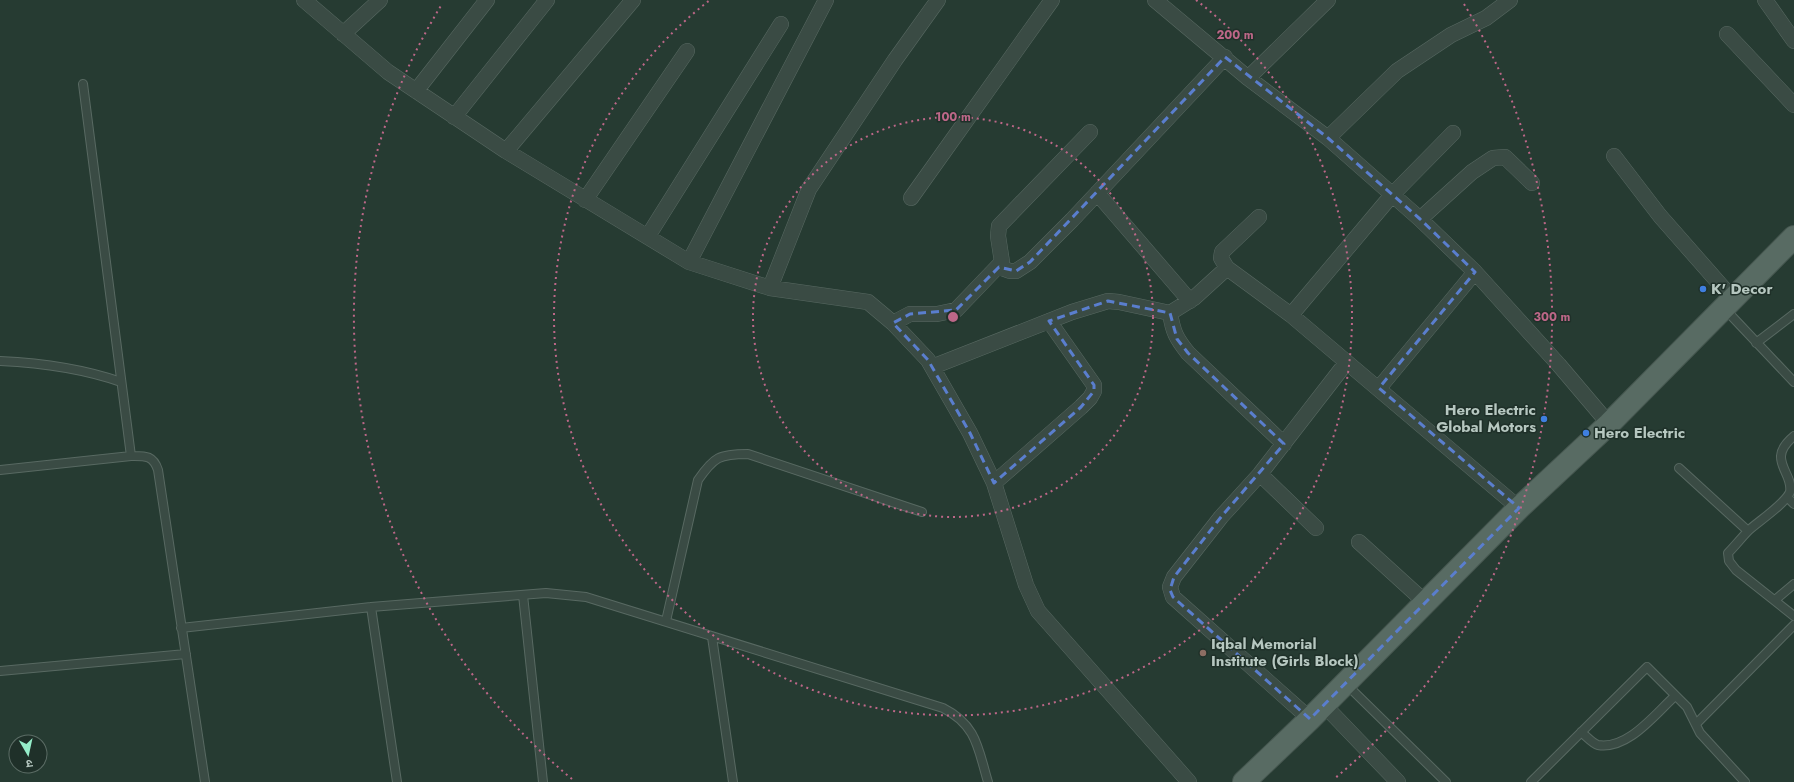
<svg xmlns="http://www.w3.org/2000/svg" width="1794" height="782" viewBox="0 0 1794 782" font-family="Jost,'Noto Sans Devanagari',sans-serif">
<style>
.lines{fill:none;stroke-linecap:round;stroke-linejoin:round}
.service-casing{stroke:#586962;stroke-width:10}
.minor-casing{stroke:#586962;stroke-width:16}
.primary-casing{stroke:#465750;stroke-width:24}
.service{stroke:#3a4b44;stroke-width:8}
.minor{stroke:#3a4b44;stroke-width:15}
.primary{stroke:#586b63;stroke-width:22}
.marked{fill:none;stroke:#5a7ece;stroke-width:3;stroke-dasharray:8 5;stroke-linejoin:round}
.ring{fill:none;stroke:#bd6788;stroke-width:2;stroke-dasharray:2 4}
.shop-dot{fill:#3f7fe0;stroke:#1f3029;stroke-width:1.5}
.education-dot{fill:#8d6e63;stroke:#1f3029;stroke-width:1.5}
.labels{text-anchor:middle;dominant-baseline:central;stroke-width:3;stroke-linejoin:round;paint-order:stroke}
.poi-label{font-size:15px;font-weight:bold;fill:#b6c7c0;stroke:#1f3029;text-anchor:start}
.centre{fill:#bd6788;stroke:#1f3029;stroke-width:2}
.ring-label{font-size:12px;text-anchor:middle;font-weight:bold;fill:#bd6788;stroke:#1f3029;stroke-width:3;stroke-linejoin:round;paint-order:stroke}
</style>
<rect width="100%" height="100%" fill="#263b32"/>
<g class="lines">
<g class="service-casing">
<path id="service" d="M83,84L131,456C145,456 153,455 158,470L205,782
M1724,308L1794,382
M1756,343L1794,314
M0,361C42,363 81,368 121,382
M1794,436C1765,460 1794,472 1790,492C1785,504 1759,521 1749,530C1742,537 1735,546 1728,553L1729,561L1736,570L1794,616
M1679,468L1748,531
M0,470L131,456
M1787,497L1794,504
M523,595L543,782
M1775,600L1794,584
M666,621L698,480C714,457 719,454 748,454L922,512
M181,628L371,607
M712,637L733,782
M0,671L186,654
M1346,684L1446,782
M1696,724L1794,625
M1581,732C1586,736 1593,744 1598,745C1628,750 1655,714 1675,696
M397,782L371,607L546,593L586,597L943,708C977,725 978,749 988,782
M1531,782L1647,667L1687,707L1700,733L1745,782"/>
</g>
<g class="minor-casing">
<path id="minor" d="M304,0L388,72L506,151L689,262L770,288L868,302L893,323L928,360L970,433L994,483L1026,585L1038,611L1189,782
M1155,0L1248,78L1328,138L1420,219L1475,272L1559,365L1609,424
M1765,0L1794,41
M343,34L380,0
M1727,34L1794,105
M1248,78L1328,0
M416,91L487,0
M454,117L547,0
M1328,138L1397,71L1451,35L1486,18L1510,0
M506,151L633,0
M1614,156L1660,216L1732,298
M1097,193L1190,301
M911,198L1052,0
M585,200L687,51
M1259,217L1222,252L1221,258L1227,268L1291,315L1519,508
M1420,219L1472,172L1493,158L1505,157L1532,183
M648,236L781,24
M689,262L826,0
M999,267L1010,271H1016L1030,262L1072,220L1225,57
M770,288L809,189L895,60L938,0
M1170,313C1173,332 1176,338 1188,353L1284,444
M1291,315L1392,195L1453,133
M893,323L910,314H937L956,310L1002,262L998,236L999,226L1090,132
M932,367L1072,312L1108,301L1119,302L1170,313L1194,298L1227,268
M1379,388L1475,272
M1260,474L1316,528
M994,483L1081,407L1090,398L1094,391V385L1049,321
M1359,542L1425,602
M1324,705L1398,782
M1310,719L1173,597L1170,587L1174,577L1221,517L1260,474L1346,363"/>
</g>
<g class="primary-casing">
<path id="primary" d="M1244,782L1310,719L1519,508L1609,424L1794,237"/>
</g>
<use href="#service" class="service"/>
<use href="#minor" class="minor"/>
<use href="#primary" class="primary"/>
</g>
<path class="marked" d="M1225,57L1328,138L1420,219L1475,272L1379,388L1519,508L1310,719L1173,597L1170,590L1174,577L1221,517L1284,444L1188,353L1177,339L1170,313L1108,301L1049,321L1094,385V391L1081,407L994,483L970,433L928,360L893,323L910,314L956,310L999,267L1016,271L1030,262Z"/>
<g class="ring">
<circle cx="953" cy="317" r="200"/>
<path d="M1196 0A399 399 0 1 1 710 0"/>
<path d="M572 779A599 599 0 0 1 442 4M1464 4A599 599 0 0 1 1334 779"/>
</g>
<g class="shop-dot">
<circle cx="1703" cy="289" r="4"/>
<circle cx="1544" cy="419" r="4"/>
<circle cx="1586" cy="433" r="4"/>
</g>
<circle class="education-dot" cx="1203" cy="653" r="4"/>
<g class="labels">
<g class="poi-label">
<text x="1711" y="289">K' Decor</text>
<text x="1536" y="410" text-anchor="end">Hero Electric<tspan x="1536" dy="17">Global Motors</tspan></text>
<text x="1594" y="433">Hero Electric</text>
<text x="1211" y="644">Iqbal Memorial<tspan x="1211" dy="17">Institute (Girls Block)</tspan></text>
</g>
</g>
<circle cx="953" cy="317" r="6" class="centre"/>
<g class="ring-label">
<text x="1235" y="39">200 m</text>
<text x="953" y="121">100 m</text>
<text x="1552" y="321">300 m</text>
</g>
<g transform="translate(28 754) rotate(171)"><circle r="19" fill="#1f3029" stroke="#5b6c65"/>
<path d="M0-3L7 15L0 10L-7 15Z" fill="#95edc9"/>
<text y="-6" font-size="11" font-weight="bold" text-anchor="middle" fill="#b6c7c0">उ</text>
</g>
</svg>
